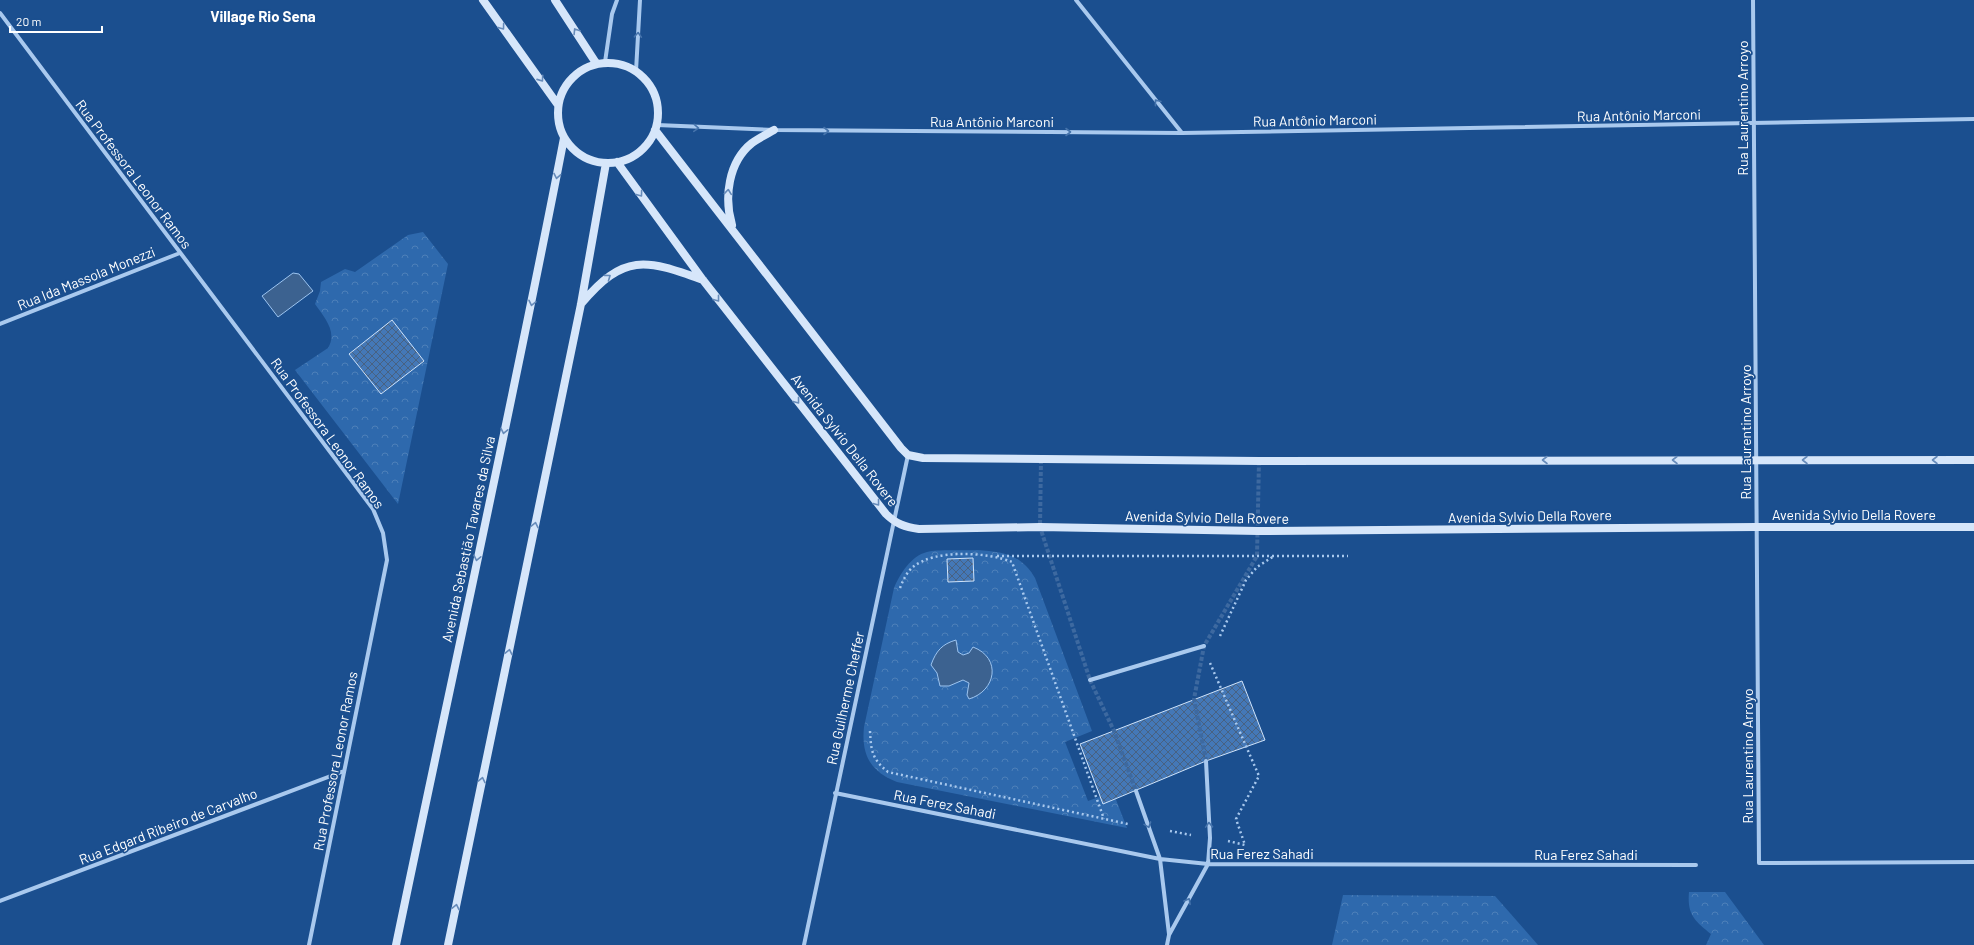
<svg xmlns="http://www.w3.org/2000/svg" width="1974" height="945" viewBox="0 0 1974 945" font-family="Barlow,sans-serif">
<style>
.park{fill:url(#park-crowns)}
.water{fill:#3c6290;stroke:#9cc4f0}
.building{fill:url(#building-cross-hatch);stroke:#cfe3fa}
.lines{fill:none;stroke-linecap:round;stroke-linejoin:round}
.street-tunnel{stroke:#3d69a0;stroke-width:4;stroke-dasharray:4 2;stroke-linecap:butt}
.path{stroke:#a9c9ee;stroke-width:2.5;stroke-dasharray:2 3;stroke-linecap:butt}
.street{stroke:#a9c9ee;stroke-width:4}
.secondary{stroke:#d6e6fa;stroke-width:8}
.oneway{stroke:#668bba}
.oneway2{stroke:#4674ac}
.labels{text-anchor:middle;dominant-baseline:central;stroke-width:3.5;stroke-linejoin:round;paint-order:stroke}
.street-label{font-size:14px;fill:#fff;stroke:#1b4f8f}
.neighbourhood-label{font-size:15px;font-weight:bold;fill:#fff;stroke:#1b4f8f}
</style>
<defs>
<pattern id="park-crowns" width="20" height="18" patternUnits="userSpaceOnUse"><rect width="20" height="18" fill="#2e69ad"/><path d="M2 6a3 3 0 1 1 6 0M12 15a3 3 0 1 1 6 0" fill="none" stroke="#4d80b9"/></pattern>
<pattern id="building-cross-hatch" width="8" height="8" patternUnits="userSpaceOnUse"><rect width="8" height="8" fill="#4478b7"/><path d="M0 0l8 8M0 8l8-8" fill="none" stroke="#486282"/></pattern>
</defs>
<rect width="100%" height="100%" fill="#1b4f8f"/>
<path class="park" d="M423,232L448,264L398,504L295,370L328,348C338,332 324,317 315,304L320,291L321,282L345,269L355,272L408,235Z
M977,550C1003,552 1021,554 1035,578L1092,731L1065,742L1088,801L1113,792L1127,828L897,782C871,772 861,755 864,727L894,588C900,574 911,556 927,552C938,549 964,551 977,550Z
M1689,892H1725L1764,945H1706L1711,934C1695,921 1687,915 1689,892Z
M1343,895L1495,896L1538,945H1332Z"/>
<path class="water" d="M293,273L299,274L313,291L278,317L262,296Z
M956,640L958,652L963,655L969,653L973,647C1002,658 996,691 969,699L967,695L969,683L963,680L949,686H940L937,673L931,665C936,651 942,644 956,640Z"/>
<path class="building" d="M392,320L424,361L381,394L349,354Z
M973,558L974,581L948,582L947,559Z
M1242,681L1265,740L1206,761L1103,804L1080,744Z"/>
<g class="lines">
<path class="street-tunnel" d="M1041,460L1040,527L1090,680L1114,731L1136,791
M1206,761L1194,699L1204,646L1257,556L1259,461"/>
<path class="path" d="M997,556H1348
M900,588C903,580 907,572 913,567C934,549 988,552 1012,562L1104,819
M1220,636L1246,580L1257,567L1274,556
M1210,663L1259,776L1236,819L1245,845L1228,841
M870,731C871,751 872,759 888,772L1128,824
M1170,831L1191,835"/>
<path class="street" d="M1076,0L1182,133
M1753,0L1759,863L1974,862
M0,13L373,509L383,533L387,560L309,945
M605,62L612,14L617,0
M636,71L640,0
M657,125L774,130L1182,133L1974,119
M0,324L180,253
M1090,680L1204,646
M1136,791L1160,859L1169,934
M835,793L1160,859L1208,864L1696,865
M0,901L344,771
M804,945L908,455
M1167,945L1169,935L1208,864L1210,838L1206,761"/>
<path class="secondary" d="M483,0L558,105
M555,0L596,63
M558 113a50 50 0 1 1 100 0a50 50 0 1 1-100 0Z
M655,130L901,448L908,455L923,458L1259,461L1974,460
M617,162L703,280L886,514C896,524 905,527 919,529L1040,527L1258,531L1756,527H1974
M732,225C724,198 728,162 752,143C759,138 767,134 774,130
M581,304C624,253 645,259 703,280
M396,945C452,676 512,407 564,138
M448,945L581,304L606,163"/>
</g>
<defs><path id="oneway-chevron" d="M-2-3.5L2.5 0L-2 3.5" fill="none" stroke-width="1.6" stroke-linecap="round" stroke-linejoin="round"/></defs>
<g class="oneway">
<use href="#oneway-chevron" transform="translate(502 27) rotate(54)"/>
<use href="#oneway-chevron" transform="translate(576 31) rotate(-122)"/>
<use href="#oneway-chevron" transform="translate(541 79) rotate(55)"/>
<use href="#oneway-chevron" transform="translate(557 176) rotate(101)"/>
<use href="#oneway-chevron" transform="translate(728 192) rotate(-84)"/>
<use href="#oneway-chevron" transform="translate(640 194) rotate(54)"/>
<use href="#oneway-chevron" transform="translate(608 277) rotate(-36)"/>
<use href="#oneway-chevron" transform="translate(717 299) rotate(52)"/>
<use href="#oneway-chevron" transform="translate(532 303) rotate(102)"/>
<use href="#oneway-chevron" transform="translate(797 401) rotate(52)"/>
<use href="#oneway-chevron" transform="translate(504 431) rotate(102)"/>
<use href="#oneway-chevron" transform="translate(1545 460) rotate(180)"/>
<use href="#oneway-chevron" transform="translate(1675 460) rotate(180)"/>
<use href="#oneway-chevron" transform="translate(1805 460) rotate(-180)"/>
<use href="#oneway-chevron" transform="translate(1935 460) rotate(-180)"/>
<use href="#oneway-chevron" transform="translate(877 503) rotate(52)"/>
<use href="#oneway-chevron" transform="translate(535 525) rotate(-78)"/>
<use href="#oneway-chevron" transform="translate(477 558) rotate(102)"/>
<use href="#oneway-chevron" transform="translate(509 652) rotate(-78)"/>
<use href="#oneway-chevron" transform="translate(482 780) rotate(-78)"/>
<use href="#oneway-chevron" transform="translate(456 907) rotate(-78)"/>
</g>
<g class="oneway2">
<use href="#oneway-chevron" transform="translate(638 35) rotate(-87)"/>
<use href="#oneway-chevron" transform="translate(1157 102) rotate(-128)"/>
<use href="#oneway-chevron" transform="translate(696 128) rotate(4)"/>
<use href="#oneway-chevron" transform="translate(826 131)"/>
<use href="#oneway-chevron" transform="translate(1068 132)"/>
<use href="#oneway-chevron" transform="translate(1148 825) rotate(70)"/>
<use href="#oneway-chevron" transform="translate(1209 825) rotate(-92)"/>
<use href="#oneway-chevron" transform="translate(1188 901) rotate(-61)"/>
</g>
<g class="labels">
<g class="street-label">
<text transform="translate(1742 108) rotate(-90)">Rua Laurentino Arroyo</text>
<text transform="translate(1639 115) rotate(-1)">Rua Antônio Marconi</text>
<text transform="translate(1315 120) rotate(-1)">Rua Antônio Marconi</text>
<text x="992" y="121">Rua Antônio Marconi</text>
<text transform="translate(134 174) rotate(53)">Rua Professora Leonor Ramos</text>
<text transform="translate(86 278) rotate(-22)">Rua Ida Massola Monezzi</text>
<text transform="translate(1745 432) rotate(-90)">Rua Laurentino Arroyo</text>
<text transform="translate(328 433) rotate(54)">Rua Professora Leonor Ramos</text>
<text transform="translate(845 440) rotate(52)">Avenida Sylvio Della Rovere</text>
<text x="1854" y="514">Avenida Sylvio Della Rovere</text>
<text transform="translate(1530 516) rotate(-1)">Avenida Sylvio Della Rovere</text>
<text transform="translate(1207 517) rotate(1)">Avenida Sylvio Della Rovere</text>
<text transform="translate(468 539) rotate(-78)">Avenida Sebastião Tavares da Silva</text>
<text transform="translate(845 698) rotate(-78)">Rua Guilherme Cheffer</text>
<text transform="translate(1747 756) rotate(-90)">Rua Laurentino Arroyo</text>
<text transform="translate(335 761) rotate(-79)">Rua Professora Leonor Ramos</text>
<text transform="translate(945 804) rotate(11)">Rua Ferez Sahadi</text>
<text transform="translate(168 826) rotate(-21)">Rua Edgard Ribeiro de Carvalho</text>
<text x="1262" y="853">Rua Ferez Sahadi</text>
<text x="1586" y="854">Rua Ferez Sahadi</text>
</g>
<g class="neighbourhood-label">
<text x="263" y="16">Village Rio Sena</text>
</g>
</g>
<path d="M10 26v6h92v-6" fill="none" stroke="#ffffff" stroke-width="2"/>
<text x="16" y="26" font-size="12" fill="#ffffff" stroke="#1b4f8f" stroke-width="3" paint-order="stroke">20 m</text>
</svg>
